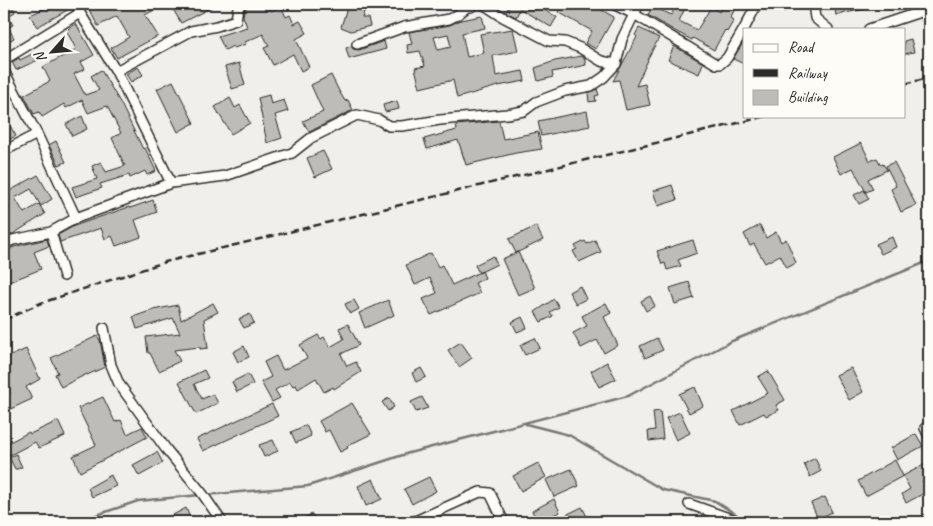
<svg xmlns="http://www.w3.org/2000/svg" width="933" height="526" viewBox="0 0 933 526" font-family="Caveat,sans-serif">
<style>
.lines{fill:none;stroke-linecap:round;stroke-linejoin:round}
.stream{stroke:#777775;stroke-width:2.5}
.building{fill:#bdbcb8;stroke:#2b2b2b;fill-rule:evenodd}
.minor-casing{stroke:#2b2b2b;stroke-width:12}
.minor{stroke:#fdfcf7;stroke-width:9}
.rail{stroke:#2b2b2b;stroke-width:2.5;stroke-dasharray:8 4;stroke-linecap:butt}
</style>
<rect width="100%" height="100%" fill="#f0efeb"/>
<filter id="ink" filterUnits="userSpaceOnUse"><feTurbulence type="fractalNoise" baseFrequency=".02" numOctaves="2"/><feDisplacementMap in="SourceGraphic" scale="10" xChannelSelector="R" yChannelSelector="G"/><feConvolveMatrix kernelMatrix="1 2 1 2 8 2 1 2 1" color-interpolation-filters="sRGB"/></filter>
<g filter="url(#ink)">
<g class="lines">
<path class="stream" d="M526,424L569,435L663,490L715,501L748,522
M206,495L308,486L409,453L628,396L732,341L929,261
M76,522L138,501L200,495"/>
</g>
<path class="building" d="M4,4H11L15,12L8,16L13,25L8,27L14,38L4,44Z
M62,4H70L71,8L37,27L30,15L48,7L50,10Z
M86,4H165L145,15L158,36L117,58L111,48L129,37L117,16L98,26Z
M170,4H218L181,23Z
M248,4H267L271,11L281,6L286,17L290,15L294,24L300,21L307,33L296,39L309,67L301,71L293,54L273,65L264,48L269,46L263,34L245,42L246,44L234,48L233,46L225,50L218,36L247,27L243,16L244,10Z
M348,4H358L366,6L362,18H368L370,26L351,31L341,27Z
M510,4H539L537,6L557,17L551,27L520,9L516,17L506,12Z
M563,4H587L592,6L593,5L614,17L596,49L585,43L592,31L558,12Z
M677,4H687L679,21L697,30L711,7L719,12L724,4H738L730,18L734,20L727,32L725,30L714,50L693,38L692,40L675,31L648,15L652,7L671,15Z
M769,4H789L784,12Z
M834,4H873L874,7L836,15Z
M482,16L485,28L462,33L467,57L484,53L480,34L513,29L518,51L493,56L496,76L523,71L525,81L498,86L457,98L453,80L420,88L415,68L425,66L420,51L408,53L407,45L412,44L409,32L450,25L461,20ZM448,34L451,47L438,50L434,37Z
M929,16V40L927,41L921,18Z
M76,24L94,55L81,62L85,69L74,74L85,95L99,90L91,76L101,70L121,104L143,149L145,148L156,171L147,175L145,171L130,178L129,175L100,184L102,188L76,197L72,187L97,179L92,166L101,162L106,172L125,166L112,138L121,133L107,106L88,113L82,100L66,108L64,104L42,117L39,112L34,114L24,95L50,81L43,67L76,49L66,30Z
M639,28L659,38L647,60H648L636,86L645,84L650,105L626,110L619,80L613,81L637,37L635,35Z
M911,39L914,52L904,54V41Z
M384,41L386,49L349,59L346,48L351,46L353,49L359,50Z
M744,41V64L733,59Z
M674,46L703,63L699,74L668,60Z
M34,53L38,60L16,70L12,62L19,58L20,60Z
M581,56L584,58L586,65L552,72L553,77L538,81L535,68L555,61Z
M239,63L245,85L232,89L225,67Z
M138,67L143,75L131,82L126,74Z
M331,75L339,91L345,101L348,100L353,110L309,132L303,121L323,112L311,85Z
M173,81L194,123L178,132L157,89Z
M597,89L599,95L595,96L596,101L589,102L588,93Z
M269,95L271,104L284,100L288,111L275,115L282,138L267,143L258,98Z
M230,98L235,108L240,105L250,123L231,134L215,107Z
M397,101L399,109L385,112L383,105Z
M587,111L590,126L541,136L538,121Z
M82,116L87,129L72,136L66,124Z
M499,121L503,139L538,132L542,149L516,153L466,165L458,140L427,149L424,139L457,130L456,125Z
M9,124L16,136L4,142V127Z
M56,141L66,162L59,165L49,145Z
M861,143L870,161L877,158L881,165L883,164L887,170L868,179L873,189L866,192L853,168L841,174L833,157Z
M323,151L332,169L315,177L307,158Z
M894,162L916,205L901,212L891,189L896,186L886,166Z
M38,175L52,199L41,206L31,189L15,198L24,213L39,204L45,214L13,234L4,237V194Z
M672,185L677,200L658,206L653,191Z
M864,190L869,199L859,204L854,195Z
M153,200L157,212L135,220L141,237L116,246L112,236L105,239L101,228L60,242L58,235L74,226L129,207L130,208Z
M760,225L766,238L776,232L781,242L786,239L796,263L787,268L780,255L765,263L754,244L750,246L744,234Z
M536,226L543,240L516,253L509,239Z
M892,237L896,247L881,254L876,244Z
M47,239L49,246L34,252L41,269L4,284V251L17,246Z
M595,240L601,252L579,262L573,251L577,249L575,246L585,241L587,244Z
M693,240L697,253L678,260L681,266L667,270L665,263L662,264L657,251Z
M518,252L535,288L518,295L502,259Z
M431,253L438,267L442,265L452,285L482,271L485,278L475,283L480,293L431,315L423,299L437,293L430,278L415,285L406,265Z
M493,256L497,264L479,273L475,265Z
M689,282L694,298L675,304L670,288Z
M580,286L586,299L576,304L569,292Z
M650,296L655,306L646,311L641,301Z
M554,299L559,307L550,312L553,316L541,322L535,312Z
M354,300L359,309L350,314L345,304Z
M388,300L394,315L365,328L359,313Z
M213,303L218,312L204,319L208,348L200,349V347L174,350L180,361L159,371L150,353H148L146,337L180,333L173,318L137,329L133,317L153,310L178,305L181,320Z
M606,303L611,313L604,317L618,345L604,353L597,340L581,348L573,333L587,326L582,316Z
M250,314L254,323L244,328L239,319Z
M522,317L527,328L517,332L512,322Z
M348,324L359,345L341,354L347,366L356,362L361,372L334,389L333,387L324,392L316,378L298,389L296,385L293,386L290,382L275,390L280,398L272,402L261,382L271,377L264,362L276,356L283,370L307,358L300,345L318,335L321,339L324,337L330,347L344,339L339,328Z
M97,336L100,340L105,367L87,375V374L61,387L55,374L58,373L51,358Z
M535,338L540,348L525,355L520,345Z
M657,338L663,350L645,358L640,346Z
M461,342L472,358L459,367L448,350Z
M244,346L249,357L238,362L233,352Z
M26,349L40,379L26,387L32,399L4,412V396L10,393L4,381V359Z
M607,362L616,379L599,387L591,371Z
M421,368L426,377L416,382L412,373Z
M851,368L863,392L849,400L836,375Z
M204,370L208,378L194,384L202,399L213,394L218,403L196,414L179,382Z
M768,371L785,400L776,405L779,410L766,416L764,413L740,425L733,411L768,393L758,377Z
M248,374L253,384L237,392L232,382Z
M695,387L703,406L689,413L679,394Z
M103,397L115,422L121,420L127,434L142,427L147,437L80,472L73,456L96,445L78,408Z
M422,397L428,408L416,412L411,402Z
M389,398L394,407L388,411L382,402Z
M352,403L371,434L347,446L348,448L340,452L329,430L325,432L319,421Z
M272,404L278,416L203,451L197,439Z
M660,411L663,439L649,441L648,431L655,430L653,412Z
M680,412L690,433L676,440L666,418Z
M58,421L65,436L39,448L35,442L10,455L4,445L29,432L30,434Z
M306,425L311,436L296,443L291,432Z
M916,434L923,446L897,460L891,448Z
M273,440L278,451L264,457L259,445Z
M157,452L163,463L139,476L133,465Z
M16,454L22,467L17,469H15L9,457Z
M815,458L821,471L810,477L804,464Z
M895,460L903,476L866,496L858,481Z
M929,462V477L922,481L928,491L906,503L902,494L910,489L903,476Z
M538,463L546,477L521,491L513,476Z
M571,469L579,486L554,497L546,480Z
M111,475L116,486L92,497L88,488Z
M429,477L436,491L412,504L404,489Z
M373,479L382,499L366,506L358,486Z
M825,497L832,512L818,519L811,503Z
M554,499L560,512L538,522L532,511Z
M582,507L590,522H567L564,516Z
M186,508L191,520L186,522H160Z
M312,514L317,522H296Z"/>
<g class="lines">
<g class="minor-casing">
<path id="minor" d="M76,4L80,13L116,71L171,183
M483,4L503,17L549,41L565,42L580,48L601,61L616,64
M613,4L634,14L716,64H720L727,58L744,29
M816,4L814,11L815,18L828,29
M744,29L757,4
M869,29L929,9
M357,44L404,27L449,19L457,15L467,7H471L473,4
M4,60L80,13
M4,71L37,134L76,218
M116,71L191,31L217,26L236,20L238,7L242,4
M4,151L37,134
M51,232L64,276
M4,244L13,240L51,232L76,218L171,183L225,176L292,153L311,138L357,115L379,120L389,126H402L440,120L507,114L524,111L536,102L565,91L591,86L604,77L616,64L622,39L639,4
M104,328L111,365L119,384L166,449L202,493L222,522
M925,428L929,436
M689,504L740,522
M413,522L480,492L490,493L504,522"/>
</g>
<use href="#minor" class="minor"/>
<path class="rail" d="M904,84L929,78
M4,320L41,303L165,262L767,116"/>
</g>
</g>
<rect width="933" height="526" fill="none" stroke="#fdfcf7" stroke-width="20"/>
<rect x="10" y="10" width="913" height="506" fill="none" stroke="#2b2b2b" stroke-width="2" filter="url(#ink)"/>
<rect x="743" y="28" width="162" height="90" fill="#fdfcf7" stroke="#a9a8a5"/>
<rect x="753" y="44" width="25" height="8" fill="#fdfcf7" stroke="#a9a8a5"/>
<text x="788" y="52" font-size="15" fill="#2b2b2b">Road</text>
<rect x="753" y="69" width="25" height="8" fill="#2b2b2b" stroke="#a9a8a5"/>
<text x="788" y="78" font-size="15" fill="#2b2b2b">Railway</text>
<rect x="753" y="90" width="25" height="15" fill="#bdbcb8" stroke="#a9a8a5"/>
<text x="788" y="102" font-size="15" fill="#2b2b2b">Building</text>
<g transform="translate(52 52) rotate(243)" stroke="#fdfcf7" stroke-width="4" paint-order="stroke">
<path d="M0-4L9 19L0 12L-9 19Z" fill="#2b2b2b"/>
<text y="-8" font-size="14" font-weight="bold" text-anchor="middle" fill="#2b2b2b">N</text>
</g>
</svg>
